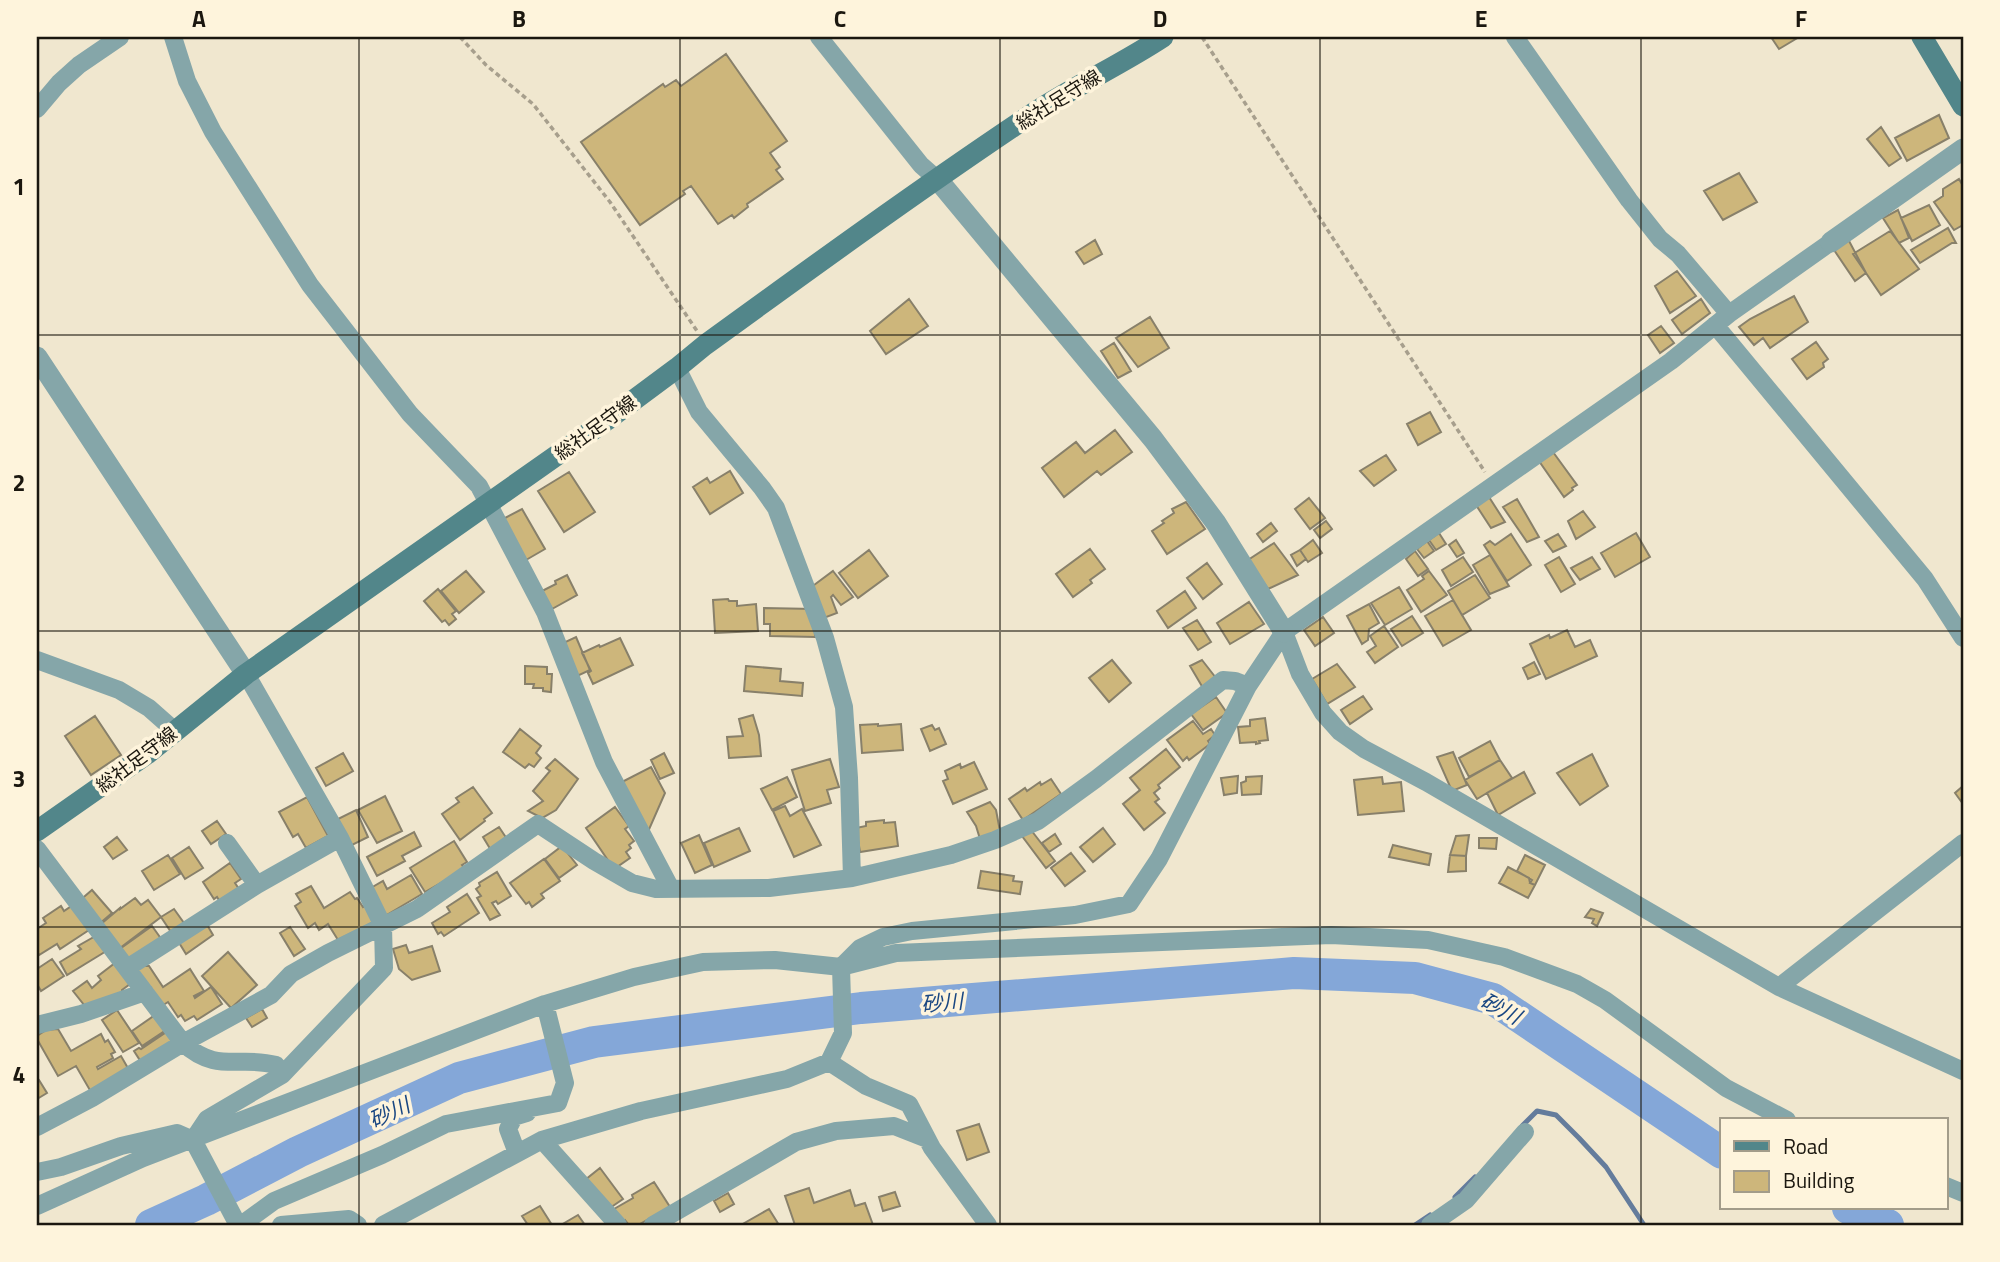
<svg xmlns="http://www.w3.org/2000/svg" width="2000" height="1262" viewBox="0 0 2000 1262" font-family="'Titillium Web','Noto Sans JP',sans-serif">
<style>
.lines{fill:none;stroke-linecap:round;stroke-linejoin:round}
.stream{stroke:#647c9c;stroke-width:5}
.river{stroke:#84a7d8;stroke-width:32}
.building{fill:#cdb67b;stroke:#88806a;stroke-width:2}
.path{stroke:#a79f8d;stroke-width:3.5;stroke-dasharray:5 3.5;stroke-linecap:butt}
.minor{stroke:#85a6a9;stroke-width:18}
.tertiary{stroke:#85a6a9;stroke-width:21}
.secondary{stroke:#52868a;stroke-width:21}
.grid{fill:none;stroke:#1b170f;stroke-width:2;stroke-opacity:0.55}
.labels{text-anchor:middle;dominant-baseline:central;stroke-width:7;stroke-linejoin:round;paint-order:stroke}
.street-label{font-size:19px;fill:#1b170f;stroke:#fef4dc}
.water-label{font-size:21px;font-style:italic;fill:#1a4782;stroke:#fef4dc}
.neatline{fill:none;stroke:#1b170f;stroke-width:2.5}
.grid-label{font-size:23px;text-anchor:middle;font-weight:bold;fill:#1b170f}
</style>
<rect width="100%" height="100%" fill="#f0e7cf"/>
<g class="lines">
<path class="stream" d="M1522,1126L1537,1111L1556,1115L1579,1138L1606,1167L1644,1225
M1455,1197L1475,1177
M1415,1225L1430,1215"/>
<path class="river" d="M1848,1208L1888,1225
M151,1225L206,1200L298,1152L459,1078L594,1042L861,1008L1294,973L1415,978L1493,999L1722,1153"/>
</g>
<path class="building" d="M1771,37H1799L1779,49Z
M726,54L787,141L770,153L780,167L776,170L783,179L747,204L748,207L734,218L732,215L718,224L691,186L683,191L685,194L640,225L581,142L663,84L665,87L676,80L681,86Z
M1939,115L1949,138L1907,161L1895,138Z
M1881,127L1901,158L1889,166L1867,139Z
M1739,173L1757,202L1723,220L1704,191Z
M1959,179L1963,186V225L1954,230L1934,202L1943,196V189Z
M1929,205L1940,225L1912,241L1901,218Z
M1898,210L1909,238L1899,243L1883,218Z
M1948,228L1956,243H1952L1920,263L1911,250Z
M1890,231L1919,269L1881,295L1853,254Z
M1848,239L1866,273L1855,281L1832,247Z
M1095,240L1102,254L1084,264L1076,252Z
M1677,271L1696,296L1670,313L1655,286Z
M1794,296L1808,322L1770,348L1763,338L1754,345L1739,327L1750,319Z
M909,299L928,326L886,354L870,331Z
M1701,299L1710,313L1682,334L1672,320Z
M1150,317L1169,348L1138,367L1116,338Z
M1661,326L1674,343L1660,353L1648,335Z
M1816,342L1828,359L1823,363L1824,367L1807,379L1792,359Z
M1114,343L1131,371L1118,378L1101,351Z
M1430,412L1441,432L1418,445L1407,424Z
M1115,430L1132,452L1101,475L1097,471L1064,497L1042,468L1076,442L1085,453Z
M1553,452L1577,485L1572,488L1573,490L1564,497L1539,461Z
M1386,455L1396,470L1374,486L1360,471Z
M730,471L743,493L710,514L693,487L707,478L710,483Z
M569,472L595,512L564,532L538,491Z
M1489,497L1505,522L1491,528L1476,505Z
M1309,498L1325,518L1310,529L1295,509Z
M1517,499L1539,537L1527,542L1503,507Z
M1186,502L1205,529L1167,554L1152,531L1164,523L1162,521L1174,513L1172,509Z
M522,509L545,549L526,560L503,519Z
M1583,511L1595,527L1576,539L1568,521Z
M1326,521L1332,529L1320,538L1314,530Z
M1271,523L1277,531L1263,542L1257,534Z
M1439,533L1446,544L1436,550L1429,540Z
M1636,533L1650,557L1615,577L1601,553Z
M1511,534L1531,565L1507,581L1484,545L1490,541L1495,545Z
M1558,534L1566,546L1553,552L1545,541Z
M1313,540L1322,553L1308,562L1300,550Z
M1456,540L1464,553L1457,557L1449,545Z
M1427,541L1434,551L1424,558L1417,549Z
M1274,543L1298,575L1268,589L1248,560Z
M1090,549L1105,569L1090,580L1092,583L1073,597L1056,574Z
M869,550L888,576L858,598L839,573Z
M1300,550L1306,559L1297,566L1291,555Z
M1415,551L1428,569L1418,576L1406,559Z
M1490,555L1509,586L1490,594L1473,565Z
M1463,557L1473,572L1451,586L1442,570Z
M1559,557L1575,584L1561,592L1545,565Z
M1592,557L1600,569L1580,580L1571,568Z
M1207,563L1222,584L1203,599L1187,578Z
M466,571L484,592L459,613L441,591Z
M833,571L853,597L841,605L833,595L831,597L837,613L821,619L810,588Z
M1429,571L1447,595L1421,612L1407,590L1424,579L1422,576Z
M567,575L577,595L552,609L542,591L556,584L555,581Z
M1475,575L1490,598L1462,615L1448,591Z
M1399,587L1412,609L1385,625L1371,603Z
M438,589L456,611L452,614L456,619L449,625L445,620L442,622L424,601Z
M1185,591L1196,608L1168,628L1157,611Z
M728,599L729,601H737V606L756,604L758,631L715,633L713,600Z
M1453,600L1471,630L1443,646L1425,616Z
M1249,602L1264,624L1230,644L1217,623Z
M1369,604L1379,623L1369,629L1368,640L1362,644L1347,616Z
M764,608L814,609L815,637L770,636V624H764Z
M1412,616L1423,633L1402,646L1391,629Z
M1323,617L1334,633L1315,646L1304,630Z
M1197,620L1211,642L1198,650L1183,628Z
M1384,626L1398,647L1375,663L1367,652L1376,646L1370,636Z
M1567,630L1575,647L1590,640L1597,656L1546,679L1530,644L1549,635L1550,638Z
M576,637L590,670L575,677L559,645Z
M620,638L633,665L593,684L588,673L591,671L582,653L599,645L600,647Z
M1112,660L1131,683L1109,702L1089,678Z
M1202,660L1216,678L1203,688L1190,666Z
M1534,662L1540,674L1528,679L1523,668Z
M1337,664L1355,687L1327,704L1312,679Z
M525,666L547,667V674H552L551,692L543,691V688H533L534,684H525Z
M746,666L781,669L780,681L803,683L802,696L744,691Z
M1363,696L1372,709L1350,724L1341,710Z
M1216,697L1227,713L1203,730L1191,714Z
M753,715L759,735L761,756L729,758L727,737L743,736L739,719Z
M95,716L121,755L91,775L65,736Z
M1265,718L1268,740L1259,741L1260,743L1256,744V742L1240,743L1238,727L1250,726V720Z
M1193,721L1203,734L1211,729L1215,735L1208,741L1210,744L1189,760L1187,757L1183,761L1167,740Z
M878,724V726L901,724L903,750L862,753L860,725Z
M932,725L935,730L939,728L946,744L930,751L921,729Z
M520,729L541,746L536,753L541,758L534,767L529,764L525,768L503,752Z
M1490,741L1500,760L1469,777L1459,758Z
M1166,749L1180,767L1158,785L1160,788L1154,793L1159,799L1155,802L1165,813L1144,830L1123,804L1140,790L1130,778Z
M1453,752L1467,785L1452,791L1437,757Z
M343,753L353,771L326,786L316,768Z
M664,753L674,773L660,779L651,760Z
M1592,754L1608,786L1580,805L1557,773Z
M555,759L578,779L556,810L542,818L528,811L543,801L533,791L550,771L546,768Z
M830,759L839,787L827,790L831,803L805,811L792,770Z
M1500,760L1512,778L1477,799L1465,780Z
M974,762L987,789L953,804L943,781L948,779L945,771L960,764L961,768Z
M651,767L665,793L647,834L620,783Z
M1524,772L1535,793L1498,815L1487,793Z
M1238,776L1237,793L1224,795L1221,778Z
M1262,776L1261,794L1242,795L1241,783L1246,781V777Z
M787,777L797,797L772,810L761,789Z
M1382,777L1383,784L1401,782L1404,811L1358,815L1354,780Z
M1051,779L1061,794L1023,820L1009,799L1025,788L1027,791L1040,782L1041,785Z
M1963,786V804L1955,793Z
M473,787L492,813L484,819L485,821L460,840L442,814L459,802L456,798Z
M385,796L402,831L377,843L358,810Z
M307,797L328,836L306,848L298,834L293,837L279,812Z
M990,802L996,810L1000,831L980,839L976,826L967,812Z
M785,806L790,816L802,809L821,845L794,857L773,811Z
M615,807L629,826L625,829L634,841L629,845L631,848L626,852L630,858L614,869L586,828Z
M356,810L368,837L350,846L338,819Z
M884,820V823L895,822L898,846L860,852L856,828L866,826V822Z
M217,821L226,834L211,844L202,831Z
M499,827L509,842L492,852L483,837Z
M739,828L750,851L714,867L704,843Z
M1103,828L1115,844L1093,862L1080,847Z
M1031,830L1055,861L1046,868L1022,836Z
M414,832L421,846L402,856L405,861L377,876L367,857Z
M1055,834L1061,844L1049,852L1042,843Z
M699,835L712,865L695,873L681,843Z
M1469,835L1466,856L1450,855L1456,836Z
M117,837L127,850L113,859L104,847Z
M1479,838H1497L1496,849L1479,848Z
M454,841L467,862L462,865L465,869L425,892L410,868Z
M1393,845L1431,854L1429,865L1389,857Z
M562,846L577,865L559,878L545,859Z
M189,847L203,868L185,879L172,858Z
M1071,853L1085,871L1065,886L1051,868Z
M168,855L180,874L154,890L142,871Z
M1450,855L1466,856V871L1448,872Z
M1525,855L1545,865L1535,885L1530,883L1532,880L1517,871Z
M544,859L560,881L541,894L544,898L532,907L529,902L526,904L510,883Z
M230,863L241,879L235,883L241,892L222,905L217,897L214,899L203,882Z
M1508,867L1529,878L1530,883L1535,885L1528,898L1499,883Z
M981,871L1014,876L1013,881L1022,882L1020,894L978,888Z
M497,872L511,896L498,904L496,901L492,903L500,915L490,920L477,898L481,896L476,889L480,886L479,883Z
M411,875L422,894L385,916L369,889L383,881L387,889Z
M311,886L324,908L350,892L355,899L357,898L363,907L366,905L376,921L338,940L328,924L319,930L315,923L308,928L295,906L301,902L296,894Z
M92,890L112,913L98,925L78,902Z
M467,894L479,913L444,936L441,932L438,934L432,923L450,912L447,907Z
M135,898L141,905L148,900L161,917L120,948L101,924L120,908V909Z
M73,905L89,930L60,949L57,944L39,955L37,951V929L46,923L43,918L61,906L64,911Z
M174,909L184,923L171,932L161,917Z
M1591,909L1603,913L1597,926L1592,923L1594,919L1585,917Z
M206,923L213,935L186,954L178,941Z
M152,926L162,940L127,964L117,951Z
M290,927L305,949L294,956L280,933Z
M99,934L108,950L67,975L60,962L81,949L78,946Z
M406,945L409,953L432,946L440,971L412,980L399,969L393,949Z
M228,952L257,985L231,1008L202,976Z
M52,959L64,976L41,991L37,984V969Z
M115,963L130,984L122,990V994L85,1006L73,991L87,981L92,988L101,980L98,976Z
M140,966H149L163,987L190,969L204,991L194,996L195,998L211,987L222,1004L197,1020L194,1016L185,1021L181,1015L178,1017L168,1002L157,1009L132,971Z
M262,1009L267,1018L252,1027L246,1018Z
M117,1010L139,1043L123,1052L102,1020Z
M155,1015L166,1030L142,1046L132,1031Z
M58,1029L71,1051L101,1034L105,1042L108,1040L115,1052L111,1054L113,1058L97,1067L98,1069L121,1056L129,1070L91,1092L76,1066L58,1076L37,1039V1036L46,1030Z
M168,1031L177,1043L143,1065L134,1051L139,1048L141,1049Z
M39,1080L47,1093L37,1099V1081Z
M979,1124L989,1152L967,1160L957,1131Z
M600,1168L623,1199L607,1210L585,1180Z
M654,1182L670,1207L638,1225H629L625,1220L622,1222L614,1209L633,1198L632,1195Z
M809,1188L814,1203L850,1190L855,1206L865,1203L873,1225H795L785,1196Z
M895,1192L900,1206L883,1211L879,1197Z
M728,1193L734,1204L720,1212L714,1201Z
M540,1206L552,1225H528L522,1216Z
M769,1209L779,1225H741Z
M578,1215L585,1225H561Z"/>
<g class="lines">
<path class="path" d="M460,37L486,65L533,104L610,202L697,331
M1202,37L1485,472"/>
<path class="minor" d="M173,37L187,81L213,132L310,285L410,414L479,486L545,612L604,762L671,889
M819,37L921,165L938,180
M1515,37L1629,200L1660,239L1678,254L1729,314
M37,109L59,83L79,65L120,37
M1715,325L1925,579L1963,638
M677,368L699,412L762,488L776,508L825,638L844,707L849,778L852,878
M1284,632L1300,674L1323,713L1340,732L1364,749L1426,782L1779,987L1963,1071
M37,660L119,690L149,708L175,731
M227,843L257,885
M37,849L183,1043C217,1074 240,1055 276,1065L282,1075
M127,968L257,885L340,838
M1779,987L1963,843
M545,1004L565,1083L558,1103
M37,1025L81,1014L145,992
M829,1062L866,1086L909,1104L932,1148L988,1225
M37,1127L92,1098L183,1043L271,995L291,974L328,953L417,909L538,824L594,861L632,883L656,889L769,888L852,878L951,855L995,840L1038,821L1096,779L1223,680L1235,681L1248,686
M193,1140L207,1119L282,1075L384,968L383,926L340,838L246,674
M542,1140L618,1225
M517,1153L508,1129L514,1117L527,1113
M37,1172L61,1167L121,1146L177,1133L193,1140L238,1225
M1946,1186L1963,1193
M37,1206L143,1158L545,1004L634,977L703,962L775,960L841,967L896,953L1331,935L1428,940L1504,957L1577,984L1605,1000L1726,1088L1787,1120
M241,1225L274,1201L382,1155L446,1124L558,1103
M281,1225L349,1219L358,1225
M383,1225L542,1140L641,1111L787,1079L829,1062L843,1033L841,967L860,948L883,937L912,931L1075,915L1129,904L1159,859L1248,686L1284,632L1671,361L1729,314L1831,242
M653,1225L796,1142L836,1131L894,1126L927,1139
M1430,1225L1466,1200L1525,1132"/>
<path class="tertiary" d="M938,180L1153,439L1216,523L1284,632
M1831,242L1963,149
M37,357L246,674"/>
<path class="secondary" d="M1922,37L1963,106
M37,831L147,754L246,674L607,420L677,368L705,345C811,268 917,191 1026,118C1070,88 1119,66 1163,37"/>
</g>
<path class="grid" d="M359,37V1225M680,37V1225M1000,37V1225M1320,37V1225M1641,37V1225M37,335H1963M37,631H1963M37,927H1963"/>
<g class="labels">
<g class="street-label">
<text transform="translate(1058 99) rotate(-32)">総社足守線</text>
<text transform="translate(595 427) rotate(-36)">総社足守線</text>
<text transform="translate(136 759) rotate(-37)">総社足守線</text>
</g>
<g class="water-label">
<text transform="translate(942 1002) rotate(-5)">砂川</text>
<text transform="translate(1501 1008) rotate(28)">砂川</text>
<text transform="translate(389 1112) rotate(-25)">砂川</text>
</g>
</g>
<rect width="2000" height="1262" fill="none" stroke="#fef4dc" stroke-width="77"/>
<rect x="1720" y="1118" width="228" height="91" fill="#fef4dc" stroke="#a39c8a" stroke-width="2"/>
<rect x="1734" y="1141" width="35" height="10" fill="#52868a" stroke="#a39c8a" stroke-width="2"/>
<text x="1783" y="1154" font-size="21" fill="#1b170f">Road</text>
<rect x="1734" y="1171" width="35" height="21" fill="#cdb67b" stroke="#a39c8a" stroke-width="2"/>
<text x="1783" y="1188" font-size="21" fill="#1b170f">Building</text>
<rect x="38" y="38" width="1924" height="1186" class="neatline"/>
<g class="grid-label">
<text x="199" y="27">A</text>
<text x="519" y="27">B</text>
<text x="840" y="27">C</text>
<text x="1160" y="27">D</text>
<text x="1481" y="27">E</text>
<text x="1801" y="27">F</text>
<text x="19" y="195">1</text>
<text x="19" y="491">2</text>
<text x="19" y="787">3</text>
<text x="19" y="1083">4</text>
</g>
</svg>
